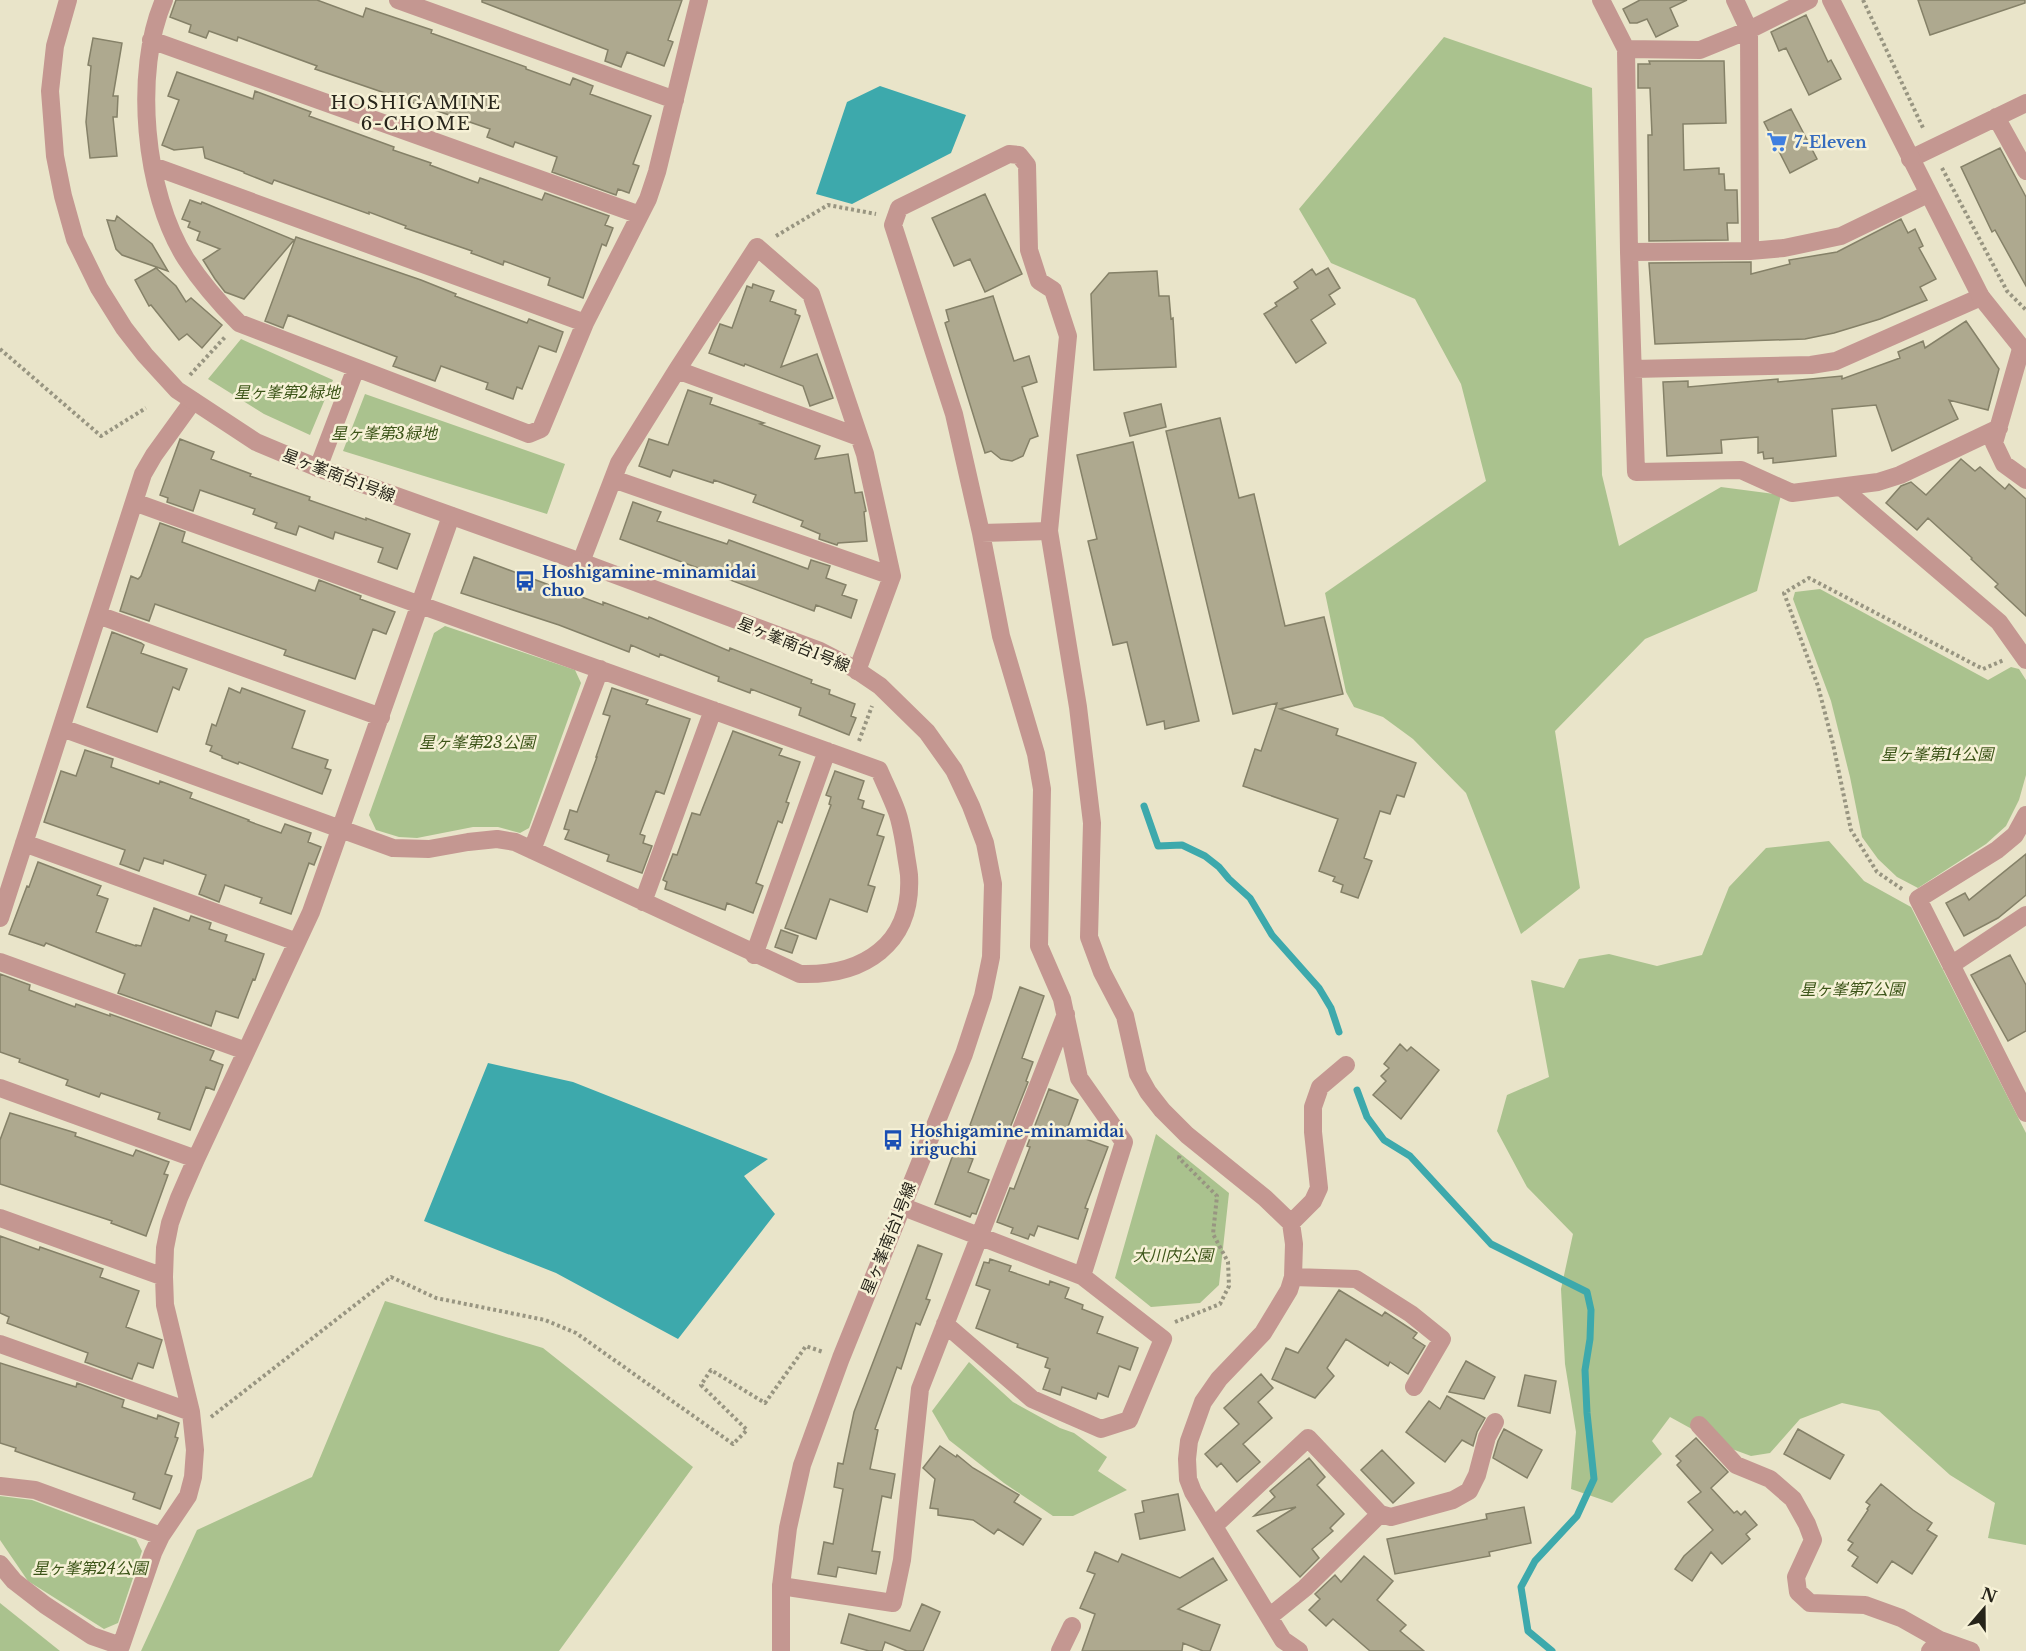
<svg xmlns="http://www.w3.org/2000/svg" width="2026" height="1651" viewBox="0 0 2026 1651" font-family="'Libre Baskerville','Noto Sans JP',serif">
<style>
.green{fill:#aac28e}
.water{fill:#3da9ac}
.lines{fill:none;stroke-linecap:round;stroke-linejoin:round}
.stream{stroke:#3da9ac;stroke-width:7}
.building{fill:#aea98f;stroke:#858168;stroke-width:1.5}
.path{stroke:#989581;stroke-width:4;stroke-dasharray:3 3;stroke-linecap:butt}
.minor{stroke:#c49791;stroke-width:18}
.tertiary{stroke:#c49791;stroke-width:18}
.labels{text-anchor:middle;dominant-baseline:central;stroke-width:5;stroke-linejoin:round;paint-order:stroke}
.shop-label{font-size:16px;font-weight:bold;fill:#366cbe;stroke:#f6f1d6;text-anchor:start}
.park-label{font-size:16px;font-style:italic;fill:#3d5519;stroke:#f6f1d6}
.street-label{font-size:16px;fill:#26241a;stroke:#f6f1d6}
.transit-label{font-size:16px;font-weight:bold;fill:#164399;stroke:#f6f1d6;text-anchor:start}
.neighbourhood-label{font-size:18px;letter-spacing:1.5px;fill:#26241a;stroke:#f6f1d6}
</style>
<rect width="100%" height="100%" fill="#e9e4c9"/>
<path class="green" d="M1444,37L1592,88L1602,475L1619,546L1721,487L1781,495L1757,591L1645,639L1555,731L1580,888L1521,934L1466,793L1413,739L1383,717L1354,707L1346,692L1325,593L1486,481L1461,384L1415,299L1331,263L1299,209Z
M241,339L333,380L310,435L264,414L208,379Z
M365,394L565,464L547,514L343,451Z
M1820,589L1988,680L2011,667L2019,669L2026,680V775L2019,800L2006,826L1986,844L1918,888L1897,877L1878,859L1862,837L1850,777L1831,701L1793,599L1795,592Z
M445,626L575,670L581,683L529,828L520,833L498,827H473L417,838L399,837L376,830L369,815L434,633Z
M1829,841L1864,881L1911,907L2026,1133V1545L1988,1538L1995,1503L1950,1475L1879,1411L1842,1403L1800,1419L1770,1453L1751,1456L1721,1445L1670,1417L1652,1441L1662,1454L1612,1503L1571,1489L1576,1432L1565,1364L1561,1289L1573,1234L1527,1187L1497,1131L1507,1095L1549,1077L1531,980L1564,988L1579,959L1609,954L1657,966L1702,955L1729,887L1766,848Z
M1156,1134L1229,1193L1219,1285L1200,1303L1151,1307L1115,1278Z
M385,1301L543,1348L693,1467L559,1651H141L197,1530L312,1477Z
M969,1362L1013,1402L1060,1428L1074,1433L1107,1457L1098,1471L1127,1490L1073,1516H1053L1004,1483L949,1440L932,1411Z
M0,1496L32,1500L136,1539L142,1551L118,1623L104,1629L28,1581L0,1540Z
M0,1603L60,1651H0Z"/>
<path class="water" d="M880,86L966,115L951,153L852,204L816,194L847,102Z
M488,1063L573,1082L768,1159L744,1176L775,1214L678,1339L556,1273L424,1221Z"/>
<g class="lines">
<path class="stream" d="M1144,806L1158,846L1182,845L1205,856L1219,867L1229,879L1250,898L1272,935L1319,988L1331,1008L1339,1032
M1357,1090L1367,1117L1384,1140L1410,1156L1491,1244L1587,1292L1591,1310L1590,1339L1585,1370L1587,1413L1594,1479L1577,1516L1535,1561L1521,1587L1528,1631L1552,1651"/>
</g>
<path class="building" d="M176,0H317L363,17L366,8L432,30L431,33L526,67V69L570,85L573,78L593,86L590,94L651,116L633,164L639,166L629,193L618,189L616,195L552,172L557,157L515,142L513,147L487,137L490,129L315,69L317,66L238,37L237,41L209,31L206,38L189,32L191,25L170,17Z
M482,0H682L668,40L673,42L664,66L627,52L621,67L605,61L608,50L482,2Z
M1640,0H1687L1670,8L1678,26L1656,37L1647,19L1637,23H1630L1623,9Z
M1918,0H2025V3L1930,35Z
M1806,15L1828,62L1831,60L1841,79L1809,95L1786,48L1779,51L1771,32Z
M93,38L122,43L113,96H118L117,117H113L117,156L90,158L86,122L91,66L88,65Z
M1649,61H1724L1726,123L1683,124L1684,170L1719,168V174H1724L1725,190H1737L1738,223H1727L1728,240L1649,241L1648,135H1652L1650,88H1638V64H1650Z
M177,72L253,99L255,91L311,112L309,116L394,147L393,150L431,163L430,165L478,183L480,178L542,200L545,193L609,216L605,225L613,228L606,246L602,244L583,298L548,285L550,278L504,261L503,265L482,257L471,253L472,251L405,228L406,226L369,212V214L274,180L272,184L244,173V172L205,158L203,147L174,150L162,145L179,100L168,96Z
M1791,109L1817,159L1790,173L1764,122Z
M2000,148L2026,197V286L1995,230L1992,232L1961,167Z
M985,194L1022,274L985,292L970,259L954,266L932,218Z
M190,200L201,204L202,202L294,240L244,299L225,292L215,279L203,260L220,249L197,240L200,232L188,227L190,222L182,219Z
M117,216L152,244L168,271L122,255L116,249L107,220L115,221Z
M1901,219L1908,233L1915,229L1923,246L1919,248L1936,279L1920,287L1927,300L1880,319L1834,333L1805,339L1655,344L1649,263L1751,262V274L1790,264L1789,260L1837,252Z
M296,237L421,280L456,294L455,296L527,323L529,319L563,332L556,352L539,346L522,389L517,387L513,399L486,389L488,383L441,366L435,381L393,366L397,357L288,315L283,328L265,321Z
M156,268L176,286L186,302L191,298L222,325L202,348L187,334L179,340L151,305L149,306L135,280Z
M1328,268L1340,288L1329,295L1335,304L1311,320L1326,343L1296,363L1264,314L1277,306L1275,303L1298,288L1294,282L1312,269L1316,275Z
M1157,271L1159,296H1169L1171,319L1173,318L1176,367L1094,370L1091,294L1109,273Z
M753,284L774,291L770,301L796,310L795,314L800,316L781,367L817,354L833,398L810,406L803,386L745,364L744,366L709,353L720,324L732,328L747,286L752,288Z
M993,296L1014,361L1029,356L1037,382L1022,387L1038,436L1030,439L1023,456L1012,461L1001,459L991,451L985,453L945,323L949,321L946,310Z
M1966,321L1999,369L1988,410L1949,400L1958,419L1892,451L1876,405L1832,409L1836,456L1773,463V458L1764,459L1763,452L1758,453V437L1721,440L1722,453L1667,456L1663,382L1688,381V387L1778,379V382L1842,376V379L1900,358L1898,352L1923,341L1925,348Z
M688,390L712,398L710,404L764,423L760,424L820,446L815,459L848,454L855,493L862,492L866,511L864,512L867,541L838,543L837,545L819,539L820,534L801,526L803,521L753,502L756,495L714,480L713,483L673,470L670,477L639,466L649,439L668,445Z
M1161,404L1166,427L1130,436L1124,413Z
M1220,418L1239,498L1254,494L1285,626L1324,617L1343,694L1280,709L1338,729L1336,735L1416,763L1404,797L1397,795L1390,814L1380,811L1364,858L1372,861L1358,898L1341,892L1343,885L1333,881L1335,877L1319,871L1338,819L1243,786L1255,749L1261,751L1277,703L1233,714L1166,431Z
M180,439L214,452L211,459L251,474L250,476L310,497L309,500L366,520V518L410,534L397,569L378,562L383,548L335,532L333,539L299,526L296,535L275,528L277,523L253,514L255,509L200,490L193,511L167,502L168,498L160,495Z
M1133,442L1199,721L1165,729L1164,721L1147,725L1127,642L1113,645L1088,541L1097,539L1077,455Z
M1961,459L1975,471L1980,467L2005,489L2009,484L2026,499V616L1995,587L1998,584L1971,559L1972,558L1928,518L1917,530L1886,503L1901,486L1911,482L1926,495Z
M633,502L661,512L657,521L727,544L729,540L808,569L811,560L830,566L826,578L846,585L842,595L857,600L851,618L816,605L814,611L620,539Z
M160,523L185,532L182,542L315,591L319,580L361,596L360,599L395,612L386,634L373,629L355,679L284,655L286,650L155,604L149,621L120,611L131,576L138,579L141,576Z
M474,557L603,605V602L648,619L649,617L729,651L730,648L812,680L811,683L830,690L829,694L855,704L851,716L856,718L849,735L799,715L801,708L751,689L750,693L718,681L719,677L660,654L659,657L631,645L629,652L559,625L461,593Z
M112,632L141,643L144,645L141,653L187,669L179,690L173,687L157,732L87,707Z
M229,688L240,693L242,688L305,711L292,748L328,760L325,768L331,770L322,794L239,762L238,764L222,758V756L210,751L212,746L206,744L212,724L216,726Z
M612,688L648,700L646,704L690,719L664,794L656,791L640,834L645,836L643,843L652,846L642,873L607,861L609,855L565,839L569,830L564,829L570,810L577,812L597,757H596L610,716L603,714Z
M733,731L782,749L779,755L800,762L786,802L789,803L782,823L778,821L756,883L763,886L753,913L727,903L725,910L665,889L667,882L663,880L673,854L677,855L692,813L700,815Z
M85,750L113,759L111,767L159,784L160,781L192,793L190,798L249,820L248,821L281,833L285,824L311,833L308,842L321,847L314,865L309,863L291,914L260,903L262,898L225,885L219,902L199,894L206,875L164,860L163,864L144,858L139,871L120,864L125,850L44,822L61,771L76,776Z
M835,771L864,781L858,799L864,801L862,808L884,815L877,835L884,837L868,885L875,887L867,912L830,899L816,939L785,928L831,805L829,804L831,797L826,795Z
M2026,854V895L1998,918L1964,936L1946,903L1965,893L1969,900Z
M38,862L101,886L97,895L108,899L96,932L136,946V945L141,946L154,908L189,921L191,916L211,923L209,929L227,935L225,941L264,954L255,980L253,979L238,1018L216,1011L211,1026L118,993L125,974L46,943L44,946L9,934L27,886L29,887Z
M781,930L798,936L792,953L775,947Z
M2010,955L2026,985V1031L2008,1041L1971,975Z
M0,974L30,985L29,990L75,1007L76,1004L110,1016V1014L214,1051L210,1060L223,1065L214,1090L206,1087L190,1130L158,1119L160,1113L101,1093L99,1097L66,1085L68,1080L19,1062L20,1059L0,1052Z
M1020,987L1044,996L1022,1058L1033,1062L1026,1081L1028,1082L1006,1138L970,1125Z
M1400,1044L1407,1051L1411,1047L1439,1070L1401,1119L1373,1095L1386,1081L1381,1076L1389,1068L1384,1064Z
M1049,1089L1078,1100L1066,1132L1108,1147L1085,1208L1088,1209L1078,1239L1038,1226L1034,1236L1030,1234L1028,1239L1011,1233L1013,1228L997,1222L1010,1188L1014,1189L1030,1147L1027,1146Z
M10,1113L76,1133L75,1136L133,1156L136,1150L169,1162L164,1174L168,1175L146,1236L111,1223L112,1221L0,1184V1140Z
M954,1152L973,1159L968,1172L989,1180L976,1214L972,1213L970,1217L935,1204Z
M0,1236L39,1250L40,1247L103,1269L100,1277L139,1291L126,1327L162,1340L153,1368L138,1363L132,1379L85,1362L88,1353L7,1323L9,1317L0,1313Z
M918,1245L942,1254L926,1299L930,1300L920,1325L916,1323L901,1369L897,1367L875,1429L878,1430L870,1469L895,1474L891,1498L882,1496L872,1551L880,1552L876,1574L838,1567L836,1577L818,1574L824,1542L833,1544L843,1489L834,1487L838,1463L843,1464L854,1412Z
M990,1259L1011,1266L1009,1271L1049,1285L1050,1281L1069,1288L1065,1298L1083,1305L1082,1309L1103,1317L1097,1333L1138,1348L1130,1370L1119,1366L1108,1397L1098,1393L1096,1399L1062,1387L1060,1395L1043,1389L1050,1369L1045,1367L1048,1358L1017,1347L1018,1344L976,1328L990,1290L976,1285L984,1262L989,1263Z
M1339,1290L1382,1316L1385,1312L1417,1333L1413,1338L1425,1346L1408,1374L1390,1362L1388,1366L1346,1339L1327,1368L1334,1376L1315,1398L1272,1379L1286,1348L1298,1353Z
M1466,1361L1495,1377L1484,1399L1449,1392Z
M0,1363L76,1387L77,1383L124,1400L122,1407L157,1419L158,1415L179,1423L175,1437L178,1438L165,1474L172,1476L160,1509L133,1499L135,1493L15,1451L16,1448L0,1443Z
M1261,1374L1273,1388L1258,1402L1272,1418L1243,1444L1260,1462L1237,1482L1221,1463L1217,1467L1205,1454L1239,1424L1224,1408Z
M1525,1375L1556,1381L1550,1413L1518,1406Z
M1447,1396L1485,1418L1477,1432L1473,1446L1462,1440L1445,1462L1406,1432L1429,1401L1440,1409Z
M1504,1429L1542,1450L1527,1478L1493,1458L1498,1441Z
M1798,1429L1844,1455L1830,1479L1784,1454Z
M1696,1438L1728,1472L1711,1488L1734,1513L1737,1511L1741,1515L1745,1511L1757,1525L1746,1534L1750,1539L1722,1564L1711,1552L1692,1581L1675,1569L1684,1556L1713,1530L1688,1502L1701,1492L1677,1465L1681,1461L1676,1456Z
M940,1446L956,1457L957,1455L973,1468L1019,1495L1014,1502L1041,1519L1023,1545L998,1529L994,1534L973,1520L938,1515V1509L930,1508L935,1479L923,1468Z
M1382,1450L1414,1483L1393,1503L1361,1470Z
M1309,1458L1325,1477L1317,1485L1344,1514L1330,1528L1333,1531L1312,1549L1319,1558L1300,1577L1257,1531L1296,1507L1254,1516L1275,1497L1270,1491Z
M1881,1484L1913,1510L1932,1523L1927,1530L1937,1536L1912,1574L1892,1561L1877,1583L1852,1566L1858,1557L1848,1550L1853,1543L1848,1540L1868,1510L1867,1509L1870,1505L1866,1502Z
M1178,1494L1185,1530L1140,1539L1135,1514L1144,1512L1142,1501Z
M1524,1507L1531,1543L1489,1552L1490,1556L1395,1574L1387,1539L1487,1519L1486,1514Z
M1095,1552L1118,1562L1122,1554L1180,1578L1213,1558L1227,1580L1178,1609L1220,1625L1210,1651H1203L1183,1643L1182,1651H1082L1095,1614L1080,1608L1095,1574L1087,1571Z
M1364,1556L1393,1581L1377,1600L1406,1625L1400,1631L1424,1651H1370L1333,1619L1326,1626L1309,1610L1320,1599L1315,1594L1335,1575L1341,1582Z
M922,1604L940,1612L923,1651H907L885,1642L882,1651H869L841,1643L849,1614L910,1631Z"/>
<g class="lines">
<path class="path" d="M1863,0L1924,130
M1942,168L2007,291L2026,310
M776,236L828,205L876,214
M0,349L101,436L146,408
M190,375L226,336
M859,741L872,706
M1902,889L1877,872L1851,830L1833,744L1818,686L1784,593L1809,578L1983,669L2004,660
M1175,1322L1220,1304L1229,1286L1228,1262L1213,1234L1217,1196L1179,1158L1180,1154
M211,1417L391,1277L436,1298L545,1320L576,1333L733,1444L747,1430L701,1385L711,1370L765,1403L806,1346L823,1352"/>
<path class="minor" d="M164,0C133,71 144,193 186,259C201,282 219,303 239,323L529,434L541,429L585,323L648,199L657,172L699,0
M398,0L675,100
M1601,0L1626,49L1629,252L1636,472L1741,470L1792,493L1878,482L1900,475L1999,428
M1735,0L1749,30L1750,251
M151,40L640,215
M1626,49L1700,50L1749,30L1809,0
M1996,117L2026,171
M1910,159L2026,103
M153,166L585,323
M1629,252L1750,251L1784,248L1841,236L1928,194
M2021,349L1994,443L2004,464L2026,480
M1633,369L1811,365L1836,361L1981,297
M677,370L859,437
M318,468L356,368
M613,479L892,576
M1841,487L1999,622L2026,660
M981,533L1049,531
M581,562L619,463L677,370L757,247L811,294L865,454L892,576L857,671
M98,615L381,717
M62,728L393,848L429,849L468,842L497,839L515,842L800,974C863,976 913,945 909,875C908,866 906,857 905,848C903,836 901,823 897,812C892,798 885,784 879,770L134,502
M2026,815L2015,835L1997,850L1918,899L2026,1113
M24,843L297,942
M532,850L600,669
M643,902L713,710
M0,918L143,474L154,455L193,401
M754,955L827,751
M0,962L246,1051
M1951,965L2026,915
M0,1088L196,1159
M901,1206L1082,1276L1163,1339L1129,1420L1101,1429L1032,1399L945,1324
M0,1218L164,1277
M1291,1223L1313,1201L1319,1188L1313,1132V1107L1320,1087L1346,1065
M1082,1276L1124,1142L1079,1078L1062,999L1039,946L1042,789L1036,754L1001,636L981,533L954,414L893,225L899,208L1009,154L1019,155L1027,165L1029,250L1039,281L1053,290L1068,336L1049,531L1078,707L1092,823L1089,937L1102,972L1125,1016L1138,1074L1148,1092L1162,1110L1187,1135L1265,1198L1291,1223L1294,1244L1293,1277L1289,1290L1263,1333L1219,1379L1203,1402L1189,1441L1187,1459L1188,1479L1193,1492L1283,1640L1299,1651
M1293,1277L1356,1279L1411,1314L1442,1339L1414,1387
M0,1344L191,1412
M1699,1425L1736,1465L1770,1479L1793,1499L1807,1524L1813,1540L1796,1577L1798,1592L1810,1603L1865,1605L1901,1618L1940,1640L1930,1651
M0,1486L35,1490L161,1536
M1380,1514L1391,1517L1453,1500L1469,1491L1477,1475L1487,1437L1495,1422
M1214,1526L1308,1438L1380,1514L1305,1588L1269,1617
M0,1564L14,1581L45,1605L92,1636L121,1646L153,1553L161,1536L188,1496L193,1477L195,1450L191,1412L165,1305L164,1277L165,1248L170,1223L179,1198L196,1159L311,912L451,516
M781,1586L893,1603L902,1560L920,1389L1066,1014
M1940,1640L1971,1651
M1060,1651L1072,1626"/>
<path class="tertiary" d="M68,0L55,46L50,91L55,156L63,196L75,239L99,288L124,328L145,355L177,390L256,442L318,468L581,562L820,651L855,669L880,686L927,732L954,770L971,806L985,843L993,884L991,957L983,996L964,1054L841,1358L802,1465L788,1528L781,1586V1651
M1831,0L1981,297L2026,353"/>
</g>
<defs>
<g id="supermarket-bare" transform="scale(1.62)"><path d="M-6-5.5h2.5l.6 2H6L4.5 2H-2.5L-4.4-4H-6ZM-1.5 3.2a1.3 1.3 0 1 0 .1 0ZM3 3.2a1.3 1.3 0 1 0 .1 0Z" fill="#3f7fe0" stroke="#f6f1d6" stroke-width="2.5" paint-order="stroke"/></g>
<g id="bus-bare" transform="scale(1.62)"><path d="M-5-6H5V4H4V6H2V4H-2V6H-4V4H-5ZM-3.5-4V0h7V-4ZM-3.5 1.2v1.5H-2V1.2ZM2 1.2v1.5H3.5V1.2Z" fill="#1a4fb4" stroke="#f6f1d6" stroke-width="2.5" paint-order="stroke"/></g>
</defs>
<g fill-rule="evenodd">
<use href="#supermarket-bare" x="1777" y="142"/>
<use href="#bus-bare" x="525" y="581"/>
<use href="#bus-bare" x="893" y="1140"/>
</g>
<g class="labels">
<g class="shop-label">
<text x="1794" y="142">7-Eleven</text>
</g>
<g class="park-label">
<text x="287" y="392">星ヶ峯第2緑地</text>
<text x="384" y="433">星ヶ峯第3緑地</text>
<text x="477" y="742">星ヶ峯第23公園</text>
<text x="1937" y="754">星ヶ峯第14公園</text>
<text x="1852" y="989">星ヶ峯第7公園</text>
<text x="1173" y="1255">大川内公園</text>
<text x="90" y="1568">星ヶ峯第24公園</text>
</g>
<g class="street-label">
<text transform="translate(339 475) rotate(21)">星ヶ峯南台1号線</text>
<text transform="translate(794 644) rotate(22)">星ヶ峯南台1号線</text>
<text transform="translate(888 1238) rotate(-68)">星ヶ峯南台1号線</text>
</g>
<g class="transit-label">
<text x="542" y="572">Hoshigamine-minamidai<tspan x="542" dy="18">chuo</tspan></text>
<text x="910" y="1131">Hoshigamine-minamidai<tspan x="910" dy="18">iriguchi</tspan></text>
</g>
<g class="neighbourhood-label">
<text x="416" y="103">HOSHIGAMINE<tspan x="416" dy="21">6-CHOME</tspan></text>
</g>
</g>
<g transform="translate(1984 1609) rotate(20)" stroke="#f6f1d6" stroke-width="4.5" paint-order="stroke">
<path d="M0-4.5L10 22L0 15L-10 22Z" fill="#26241a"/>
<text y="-9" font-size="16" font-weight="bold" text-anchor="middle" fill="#26241a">N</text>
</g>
</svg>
